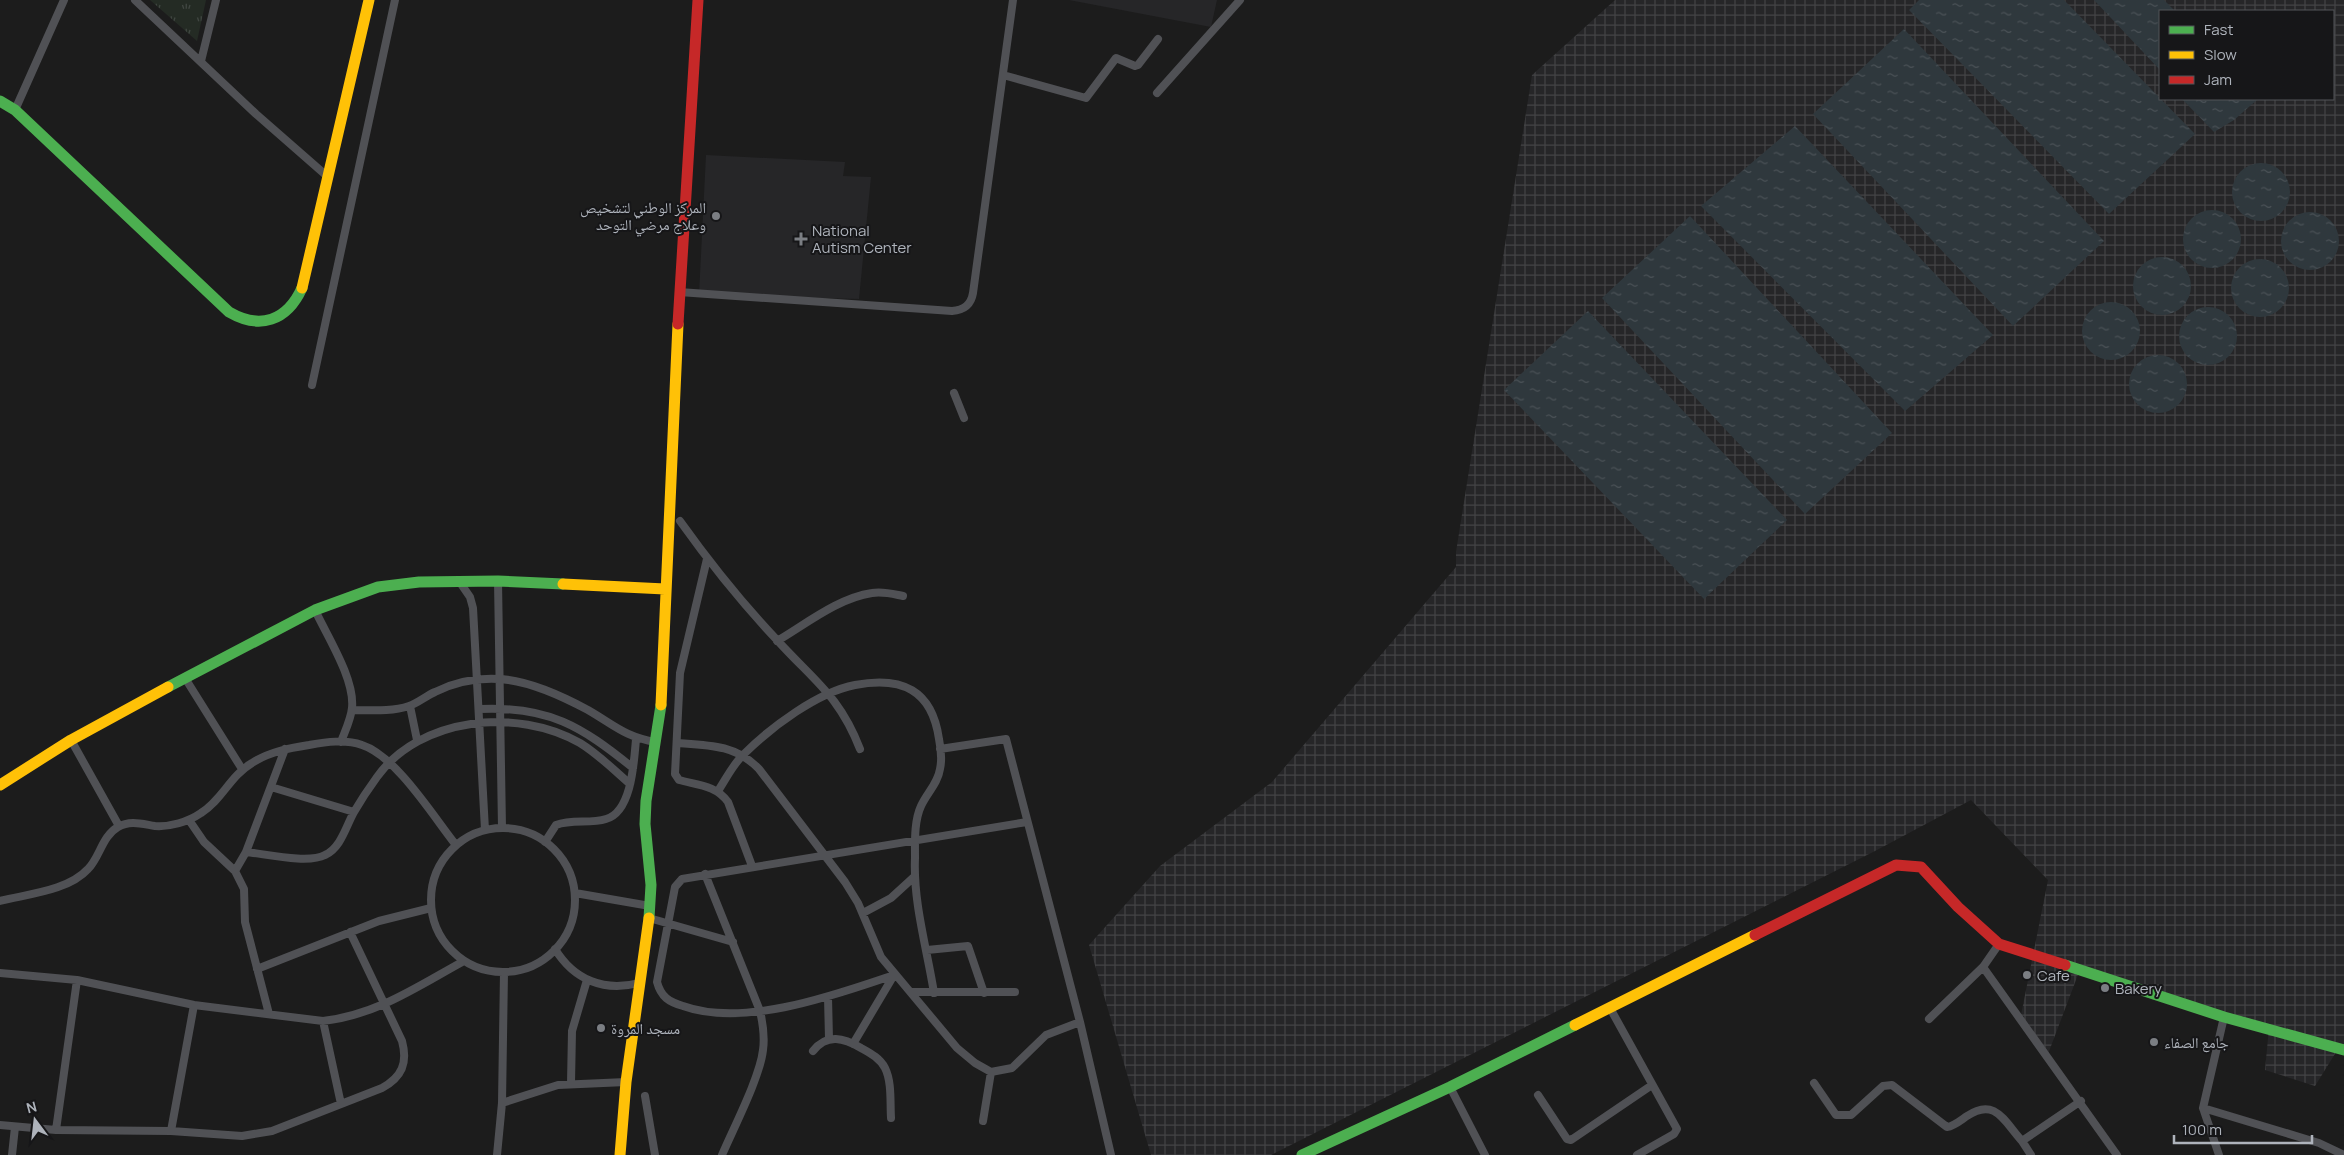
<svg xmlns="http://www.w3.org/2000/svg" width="2344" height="1155" viewBox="0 0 2344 1155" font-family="Manrope,'Noto Naskh Arabic',sans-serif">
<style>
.built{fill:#262628}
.industrial{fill:url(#industrial-grid);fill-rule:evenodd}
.park{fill:url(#park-tufts)}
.water{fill:url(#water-ripples)}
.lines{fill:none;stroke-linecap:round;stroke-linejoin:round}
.street{stroke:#505155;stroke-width:8}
.fast{stroke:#4caf50;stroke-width:11}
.slow{stroke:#ffc107;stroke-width:11}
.jam{stroke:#c62828;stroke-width:11}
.poi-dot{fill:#7b7e83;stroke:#161618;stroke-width:2}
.labels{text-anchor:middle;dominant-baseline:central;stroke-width:4;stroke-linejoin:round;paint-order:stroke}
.poi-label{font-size:15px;fill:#aeb3bb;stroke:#161618;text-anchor:start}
</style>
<defs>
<pattern id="industrial-grid" width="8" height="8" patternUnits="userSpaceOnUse" patternTransform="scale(1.25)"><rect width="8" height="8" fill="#262628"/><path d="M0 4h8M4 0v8" fill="none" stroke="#434345"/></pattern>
<pattern id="park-tufts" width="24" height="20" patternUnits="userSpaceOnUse" patternTransform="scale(1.25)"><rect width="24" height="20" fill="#242b24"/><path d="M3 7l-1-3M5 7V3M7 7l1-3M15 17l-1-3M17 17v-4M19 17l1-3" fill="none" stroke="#414742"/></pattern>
<pattern id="water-ripples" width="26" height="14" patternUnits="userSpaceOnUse" patternTransform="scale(1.25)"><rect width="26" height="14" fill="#2f383d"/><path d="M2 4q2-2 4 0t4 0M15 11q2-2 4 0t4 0" fill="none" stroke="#4b5257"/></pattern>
</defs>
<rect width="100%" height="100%" fill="#1c1c1c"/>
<path class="built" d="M1069,0H1217L1211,27Z
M706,155L845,162L843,176L871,177L859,299L699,295Z"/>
<path class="industrial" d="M1615,0H2344V1050L2338,1049L2315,1086L2265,1070L2269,1028L2079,972L2048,1054L2021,1015L2048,880L1971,800L1875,851L1271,1155H1151L1089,945L1160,866L1272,782L1456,567V552L1532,75ZM2160,11H2333V99H2160Z"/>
<path class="park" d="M150,0H206L197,41Z"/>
<path class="water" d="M1919,0H2064L2195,134L2109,214L1909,10Z
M2094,0H2164L2175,11H2160V70Z
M1904,29L2104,241L2013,326L1813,114Z
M2182,99H2258L2234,120L2214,132Z
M1795,126L1993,335L1905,411L1701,206Z
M2232 192a29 29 0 1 1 58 0a29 29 0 1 1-58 0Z
M2183 239a29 29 0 1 1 58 0a29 29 0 1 1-58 0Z
M2281 241a29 29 0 1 1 58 0a29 29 0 1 1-58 0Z
M1690,216L1892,433L1805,514L1602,298Z
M2133 286a29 29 0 1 1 58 0a29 29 0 1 1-58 0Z
M2231 288a29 29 0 1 1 58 0a29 29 0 1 1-58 0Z
M2082 331a29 29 0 1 1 58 0a29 29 0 1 1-58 0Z
M2179 336a29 29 0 1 1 58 0a29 29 0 1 1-58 0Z
M1588,311L1787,520L1704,599L1504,390Z
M2129 384a29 29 0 1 1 58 0a29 29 0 1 1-58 0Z"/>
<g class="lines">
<path class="street" d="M135,0L256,114L328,177
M201,61L216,0
M1003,75L1086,98L1116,58L1135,66L1138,65L1158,39
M1157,93L1240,0
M15,110L64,0
M679,292L952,311C964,310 971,305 973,293L1013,0
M312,385L395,0
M954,393L964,418
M680,521C710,563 742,603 777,640C814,681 839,695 860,749
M707,559L680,673L675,774L679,780C697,785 716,785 728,802L752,866
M459,581L470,597L473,608L485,830
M498,581L502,828
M315,610C327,636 355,679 352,708C351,719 345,731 341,742
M777,641C806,624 838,598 872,593C883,591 893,594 903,596
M185,678L242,769
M410,706L417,740
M480,709C549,706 581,726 633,768
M352,710C370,710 391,712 409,706C418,703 426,696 435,692C455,682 477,678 498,679C528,680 562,696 588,710C614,725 625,737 656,742
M71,740L119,826
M678,743C709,745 736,745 759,769L845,882L858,903L881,957L957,1048L975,1063L991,1072L1012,1068L1046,1035L1080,1022
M940,749L1006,739L1080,1022L1111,1155
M271,787L354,812
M718,791C726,779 733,764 744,754C771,727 818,692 855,685C902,676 932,690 939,739C941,749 942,760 940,769C938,783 927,793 921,806C914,821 915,842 915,858C913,902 927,949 934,993
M189,820L204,842L235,871L244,889L245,922L269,1014
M431 900a72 72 0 1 1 144 0a72 72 0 1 1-144 0Z
M545,842L556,825C572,819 590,824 606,819C632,812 634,761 636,739
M246,852C266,854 308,864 325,855C341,848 346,826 354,812C361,800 369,788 377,777C420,717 517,707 580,743C598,754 614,770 630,784
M235,871L246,852L285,749
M705,874L760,1011C763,1024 765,1036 763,1050C760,1077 734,1127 722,1155
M575,893L650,906
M0,901C27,894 68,891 88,869C100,857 102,836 118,827C130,820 142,824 155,826C170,827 188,822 201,813C222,800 230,776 252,763C269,752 289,748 309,745C326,742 345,739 362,745C396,756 433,816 456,845
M863,913L891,898L914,877
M649,918L733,942
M1999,944L1983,967L2117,1155
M555,949C574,980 604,992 639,983
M927,950L968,946L984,993
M257,969L379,921L431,908
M0,973L77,980L194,1005L323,1021C377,1015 418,986 464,961
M894,975C835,995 744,1028 683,1006C669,1002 661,997 657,982L675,887L682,879L1027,822
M912,992H1015
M828,997L829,1039
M1610,1008L1677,1129L1674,1134L1637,1155
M1929,1019L1983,967
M323,1021L341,1104
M853,1044L894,975
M813,1051C827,1033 844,1038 861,1048C870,1053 880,1058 885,1068C892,1082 890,1102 891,1118
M571,1083L572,1031L587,980
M1814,1083L1836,1115H1851L1883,1086L1892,1085L1947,1127C1954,1126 1961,1120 1967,1116C1995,1097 2004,1121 2022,1141
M1450,1087L1485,1155
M1538,1095L1567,1139L1571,1140L1652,1085
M645,1096L655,1155
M502,1103L558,1085L626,1082
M2203,1108L2319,1143L2344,1155
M983,1121L991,1072
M0,1125L56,1130L171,1131L242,1136L272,1131L382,1088C402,1077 408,1063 402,1041L350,932
M56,1130L77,980
M171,1131L194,1005
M12,1155L15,1127
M497,1155L502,1103L504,972
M2031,1155L2022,1141L2081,1101
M2219,1155L2203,1108L2224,1017"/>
<path class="fast" d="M0,101L15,110L229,312C260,330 287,321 302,288
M168,687L315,610L378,587L419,582L498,581L563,584
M649,918L651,885L645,824L646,801L661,705
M2065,965L2224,1017L2344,1050
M1302,1155L1450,1087L1575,1025"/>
<path class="slow" d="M302,288L369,0
M563,584L665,589
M661,705L678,324
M0,785L71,740L168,687
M1575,1025L1755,935
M620,1155L626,1082L649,918"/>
<path class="jam" d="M678,324L698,0
M1755,935L1896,865L1921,867L1958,907L1999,944L2065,965"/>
</g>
<g class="poi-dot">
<circle cx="716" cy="216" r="5"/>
<path d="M798.5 231.5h5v5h5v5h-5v5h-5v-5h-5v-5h5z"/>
<circle cx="2027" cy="975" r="5"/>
<circle cx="2105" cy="988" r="5"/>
<circle cx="601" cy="1028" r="5"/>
<circle cx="2154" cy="1042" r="5"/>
</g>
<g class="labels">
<g class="poi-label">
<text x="706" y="207" text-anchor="end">المركز الوطني لتشخيص<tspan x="706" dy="17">وعلاج مرضي التوحد</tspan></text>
<text x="812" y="230">National<tspan x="812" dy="17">Autism Center</tspan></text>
<text x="2037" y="975">Cafe</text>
<text x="2115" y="988">Bakery</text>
<text x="611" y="1028">مسجد المروة</text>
<text x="2164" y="1042">جامع الصفاء</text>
</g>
</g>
<rect x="2159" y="10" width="175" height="90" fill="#161618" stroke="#535559"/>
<rect x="2169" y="26" width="25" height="8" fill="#4caf50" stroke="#535559"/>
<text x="2204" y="35" font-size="15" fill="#aeb3bb">Fast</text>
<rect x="2169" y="51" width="25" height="8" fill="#ffc107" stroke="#535559"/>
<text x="2204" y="60" font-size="15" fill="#aeb3bb">Slow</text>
<rect x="2169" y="76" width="25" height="8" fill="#c62828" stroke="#535559"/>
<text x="2204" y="85" font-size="15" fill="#aeb3bb">Jam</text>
<g transform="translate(35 1120) rotate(345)" stroke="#161618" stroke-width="4" paint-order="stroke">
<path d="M0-4L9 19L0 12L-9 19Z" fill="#aeb3bb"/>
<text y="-8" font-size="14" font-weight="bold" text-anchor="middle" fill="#aeb3bb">N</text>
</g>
<path d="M2174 1135v8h138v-8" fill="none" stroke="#aeb3bb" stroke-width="2.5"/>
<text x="2182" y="1135" font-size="15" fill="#aeb3bb" stroke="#161618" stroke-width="4" paint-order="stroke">100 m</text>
</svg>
